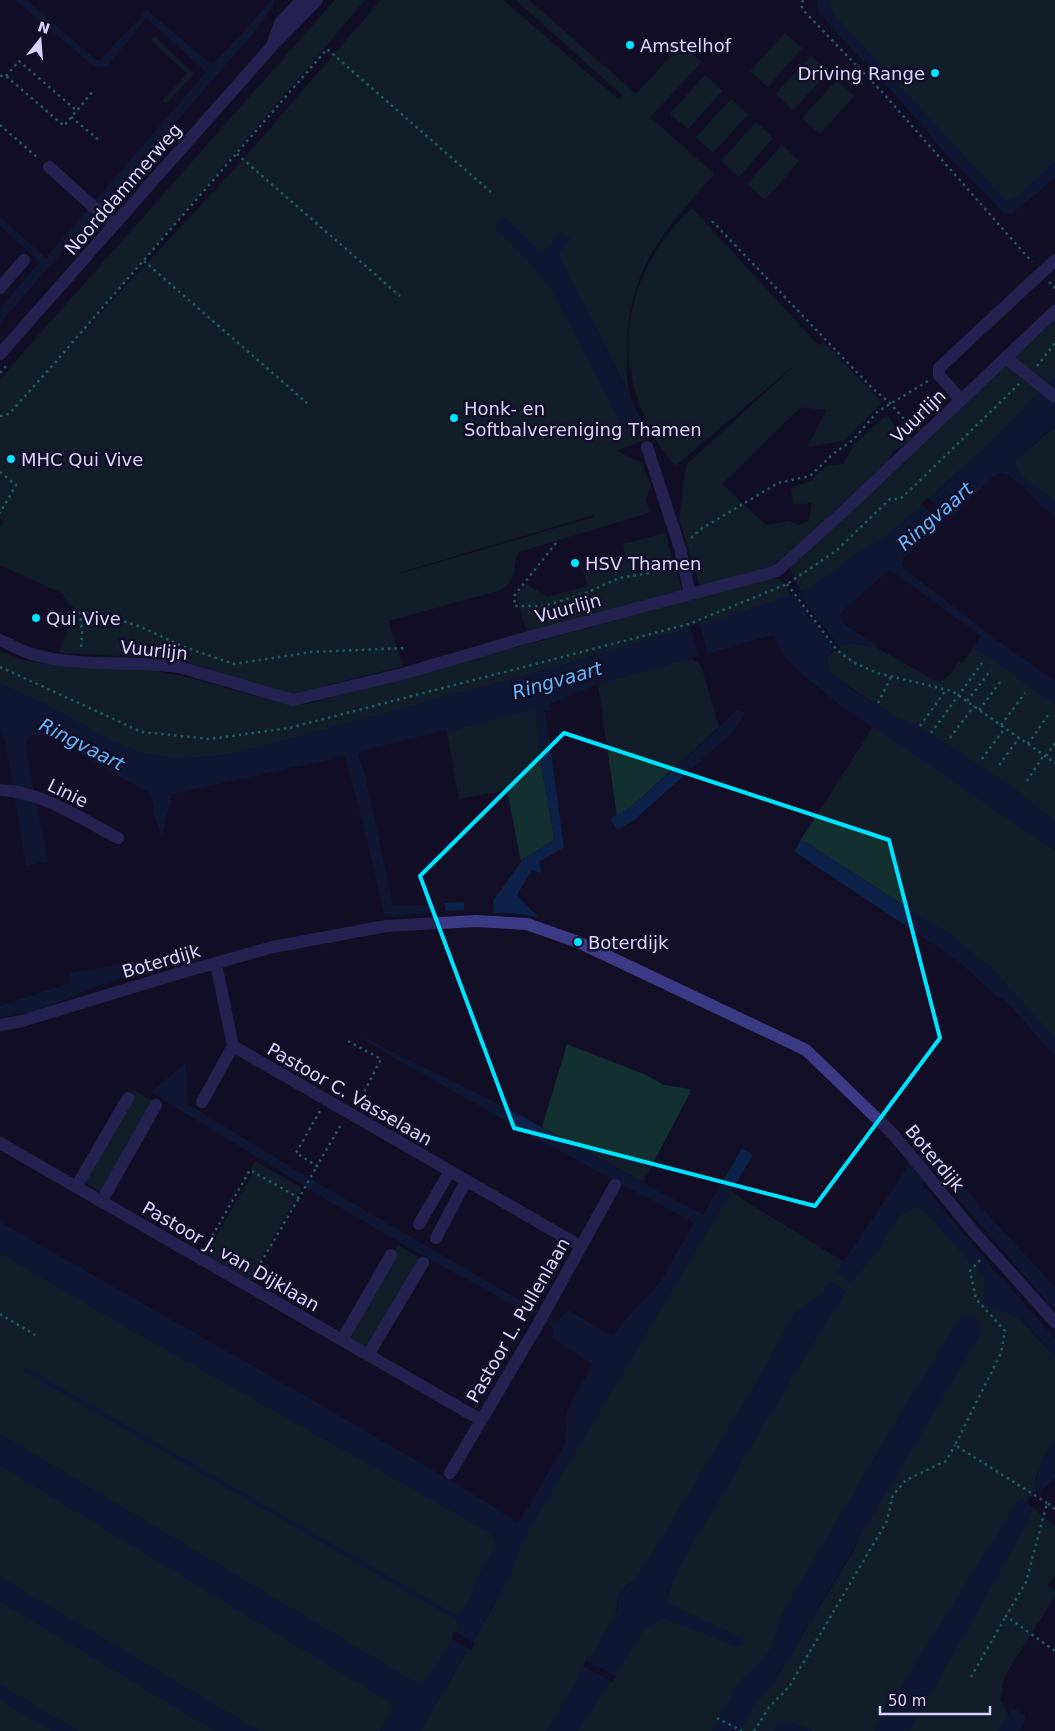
<svg xmlns="http://www.w3.org/2000/svg" width="1055" height="1731" viewBox="0 0 1055 1731" font-family="'DejaVu Sans',sans-serif">
<style>
.green{fill:#12302f;fill-rule:evenodd}
.water{fill:#0c2248}
.pier{fill:#130f26}
.lines{fill:none;stroke-linecap:round;stroke-linejoin:round}
.stream{stroke:#0c2248;stroke-width:4.5}
.path{stroke:#2fb8b0;stroke-width:2.5;stroke-dasharray:2.5 4;stroke-linecap:butt}
.minor{stroke:#3d3a85;stroke-width:12}
.marked{fill:none;stroke:#00e5ff;stroke-width:4;stroke-linejoin:round}
.poi-dot{fill:#00e5ff;stroke:#130f26;stroke-width:2}
.labels{text-anchor:middle;dominant-baseline:central;stroke-width:5;stroke-linejoin:round;paint-order:stroke}
.poi-label{font-size:18px;fill:#d9d4ff;stroke:#130f26;text-anchor:start}
.street-label{font-size:18px;fill:#d9d4ff;stroke:#130f26}
.water-label{font-size:19px;font-style:italic;fill:#62b6ff;stroke:#130f26}
</style>
<rect width="100%" height="100%" fill="#130f26"/>
<path class="green" d="M335,0H365L71,345L239,164L381,0H503L619,100L622,95L516,0H529L636,94L679,47L685,52L688,50L702,62L650,117L714,174C664,231 628,268 627,348C627,365 625,382 631,398L599,333L558,254L570,239L560,232L542,255L504,217L495,227L540,274L553,292L624,429L645,428L650,438L616,451L642,463L651,486L645,501L650,510L648,513L519,552C511,568 520,577 501,590L388,621L403,666L293,694L272,689L180,660L154,657L59,653L75,609L63,597L64,594L0,565V526L5,522L0,518V419L3,417L0,416V379ZM594,515V517L399,574L398,573Z
M830,0H1055V162L1020,195L1008,202L1004,199L835,16L829,4Z
M785,33L802,48L768,87L750,71Z
M154,36L194,74L166,104L162,101L187,74L151,40Z
M811,56L828,72L793,110L776,94Z
M705,75L722,91L688,129L670,114Z
M837,80L854,96L820,134L802,118Z
M731,99L748,114L713,153L696,137Z
M756,122L773,138L739,177L721,161Z
M782,145L799,161L765,200L747,184Z
M692,208L818,345L824,343L882,402L846,440L807,447L827,410L801,407L722,484L766,525L789,521L798,525L809,521L812,503L793,504L791,488L810,481L826,466L843,464L855,443L887,415L900,434L915,439L893,451L889,462L773,566L700,586L679,519L686,465L802,359L675,466C665,453 655,439 648,424C609,347 631,265 692,208Z
M1055,318V378L1037,394L992,442L943,485L920,508L883,538L857,554L811,587L801,591L789,567Z
M1055,427V502L1023,477L1014,464L1017,459Z
M665,533L682,590L630,605L527,633L516,595L526,584L547,597L588,586L582,569L626,557L623,544Z
M772,575C781,579 788,587 790,596L707,623L541,671L260,747L225,755L173,759L139,752L108,739L43,703L0,684V651L25,661L40,663L128,668L159,672L190,678L277,702L294,705L308,704L665,607Z
M851,643L875,647L936,681C948,682 953,670 959,662L962,663L974,647L1055,704V822L1019,792L927,731L918,726L895,717L832,675L828,666L827,657L841,645Z
M691,658L701,666L719,727L632,806L617,816L598,684Z
M535,708L542,769L554,837V840L523,859L521,862L507,790L459,799L447,732Z
M873,727L1055,850V1038L992,969L953,937L807,843L800,841Z
M567,1044L646,1075L664,1085L690,1089V1093L643,1182L542,1127Z
M133,1090L160,1105L103,1193L84,1182Z
M255,1161L302,1188L249,1279L206,1254L254,1171L251,1169Z
M731,1192L844,1262L837,1272L850,1284L878,1251L888,1233L902,1213L916,1207L924,1210L984,1278L988,1308L1004,1311L1019,1318L1055,1357V1440L1046,1453L1035,1478V1491L1026,1502L1022,1499L873,1731H812L793,1723L774,1730V1731H740L753,1706L773,1684L854,1550L958,1322L903,1410L782,1614L771,1649L761,1662L736,1685L730,1700L712,1731H578L642,1632L662,1617L739,1647L742,1638L666,1603C675,1564 702,1529 722,1495C762,1427 803,1359 845,1292L830,1281L821,1295L795,1313L758,1380L649,1559C644,1566 640,1573 635,1579C629,1584 620,1588 618,1596C616,1602 617,1609 615,1616L547,1731H420L495,1604L525,1536Z
M398,1245L422,1259L369,1350L348,1338Z
M0,1253L128,1328L489,1532L495,1541L496,1547L479,1575L473,1592L456,1619L459,1625L456,1635L423,1683H416L0,1434Z
M0,1465L388,1701L393,1704L390,1715L380,1731H259L0,1577Z
M1033,1508L1055,1526V1575L1048,1585L1055,1591V1596L1004,1677L1000,1699L1008,1715L998,1731H909L1029,1520Z
M0,1601L215,1731H78L0,1685Z
M0,1699L51,1731H0Z"/>
<path class="water" d="M15,0H27L96,60H100L147,10L212,65L258,16L271,0H274L271,9L256,30L0,323V309L40,262L0,226V217L46,258L205,73L203,69L146,18L107,67L96,68Z
M817,0H830L829,4L835,16L1004,199L1008,201L1020,195L1055,162V178L1011,214H1005L948,156L895,94L849,46L818,11L816,5Z
M504,216L542,254L560,232L570,239L558,255L599,333L645,428L624,429L553,292L540,274L495,227Z
M1055,378V425L1017,459L1014,464L1023,477L1055,502V517L1035,500L1021,484L1008,475L1001,473L995,475L955,513L903,558L902,565L907,571L994,638L1055,681V704L974,647L981,636L893,572L888,571L841,612L839,617L846,626L877,645L875,647C854,643 842,639 827,657L828,666L832,675L843,684L895,717L918,726L927,731L1019,792L1055,822V850L840,705L795,668L780,650L774,636H769L598,684L549,704L552,710L545,711L564,847L539,862L541,871L540,873L532,870L517,895L538,917L513,913H494L493,901L523,859L551,842L554,837L542,769L535,709L447,732L445,730L361,751L358,754L365,775L393,906L430,905L431,913L396,917L385,916L365,831L345,756L172,794L162,837L155,818L151,794L54,739C44,735 38,733 28,737L25,746L48,861L26,866L5,740L0,729V684L43,703L108,739L139,752L173,759L225,755L260,747L541,671L683,630L790,596L811,587L857,554L883,538L920,508L943,486L992,442L1037,394Z
M737,709L745,713L732,733L634,820L618,830L610,819L632,806L715,732Z
M800,841L807,843L953,937L992,969L1055,1038V1056L1005,1000L996,996L956,959L796,853L795,850Z
M464,902V910L446,911L444,903Z
M163,954H168L169,965L100,985L41,1009L0,1017V1006L70,983L69,973L118,965Z
M360,1036L510,1110L703,1215L742,1148L753,1155L525,1536L517,1555L510,1577L420,1731H380L390,1715L393,1705L388,1701L0,1465V1434L416,1683L423,1682L456,1635L459,1625L456,1619L473,1592L479,1575L496,1547L495,1541L489,1532L128,1328L0,1253V1222L314,1401L468,1491L517,1522L521,1519L566,1443L565,1441L567,1412L592,1364L553,1338V1327L413,1250L322,1197L151,1092L186,1063L188,1104L292,1168L557,1322L568,1310L613,1337L623,1322L659,1284L694,1223L536,1138L393,1057Z
M928,1141L979,1205L1055,1287V1306L1053,1308L933,1170L922,1184L994,1270L1055,1338V1357C1045,1346 1028,1323 1016,1317C1006,1311 991,1311 983,1304L984,1278L924,1210L916,1207L902,1213L888,1233L878,1251L850,1284L836,1272L898,1182L907,1166Z
M830,1281L845,1292L812,1345L679,1567L669,1590L666,1603L742,1638L744,1644L739,1647L662,1618L642,1632L578,1731H547L615,1616L618,1606V1595L621,1590L632,1582L649,1559L758,1380L795,1313L821,1295Z
M967,1315C980,1316 982,1323 980,1335L773,1684L753,1706L740,1731H712L730,1700L736,1685L761,1662L771,1649L782,1614L903,1410L958,1321Z
M1055,1440V1477L1039,1494L1035,1491C1036,1472 1044,1456 1055,1440Z
M1023,1499L1033,1508L1029,1520L909,1731H873L1018,1500Z
M0,1577L259,1731H215L0,1601Z
M0,1685L78,1731H51L0,1699Z
M1014,1709L1025,1715V1720L1020,1731H998L1011,1710Z
M782,1721L793,1723L812,1731H774L776,1723Z"/>
<path class="pier" d="M927,498L954,517L947,524L921,505Z
M796,591L840,648L836,652L791,593Z
M699,623L709,656L699,658L690,626Z
M455,1631L475,1643L471,1650L451,1638Z
M586,1660L616,1676L612,1682L583,1666Z"/>
<g class="lines">
<path class="stream" d="M26,1370L457,1618"/>
<path class="path" d="M803,0L801,5L803,10L883,93L1032,262
M0,76H6L64,126L94,90
M6,76L19,61L76,110
M71,117L100,141
M0,125L38,158
M237,154L400,296
M712,221L872,388L890,403L912,428
M144,261L307,403
M1049,282L1055,288
M1037,366L1055,343
M0,373L6,366
M0,416L9,414L52,366L327,49L492,193
M0,472L16,485L0,513
M691,538L701,529L778,483L810,476L833,454L854,439L877,412L928,381
M556,543L514,596L515,606H544L586,593L619,578L651,573L670,557
M787,584L837,650L853,662L877,673L952,691L1055,763
M80,612L82,633L81,650
M68,614L71,611L108,616L141,627L184,647L234,664L311,652L407,648
M0,667L142,732L210,739L289,728L689,624L787,584L836,551L890,499H900L909,491L1019,384
M967,701L991,670
M878,703L891,677
M979,710L1001,681
M1001,725L1025,693
M920,726L946,690
M931,733L982,663
M950,738L974,706
M1028,744L1050,712
M1046,756L1055,743
M982,759L1005,728
M999,765L1019,738
M1027,781L1044,755
M348,1041L381,1059L358,1104
M320,1111L296,1153L317,1166L342,1123
M206,1247L250,1170L299,1198L317,1166
M980,1260L970,1271L976,1299L1005,1331L1001,1353L955,1445L1047,1503
M254,1274L299,1198
M0,1314L35,1335
M1055,1509L1047,1503L1026,1582L1006,1616L1055,1651
M971,1677L1006,1616
M717,1718L742,1731
M754,1731L770,1706L789,1687L887,1521L893,1495L906,1480L946,1461L955,1445"/>
<path class="minor" d="M273,43L280,23L302,0
M49,167L114,225
M0,288L24,260
M0,354L272,46L317,0
M1005,357L1055,397
M960,399L939,375V368L1055,260
M647,447L680,548L690,594
M0,640C10,644 21,651 32,654C78,668 131,660 179,667L293,700L402,674L525,638L777,571L847,508L1055,311
M0,790C41,791 82,819 118,838
M216,964L233,1046L580,1246
M0,1025L22,1021L180,973L273,947L386,926L476,921L527,924L578,942L806,1050L893,1134L973,1231L1055,1322
M202,1102L233,1046
M0,1143L481,1420
M76,1187L128,1098
M101,1202L156,1105
M419,1224L450,1171
M436,1238L466,1181
M342,1340L391,1255
M368,1355L423,1263
M450,1473L537,1326L615,1185"/>
</g>
<path d="M0 0H1055V1731H0ZM564,733L889,840L940,1038L815,1206L514,1128L420,876Z" fill="#130f26" fill-opacity=".55" fill-rule="evenodd"/>
<path class="marked" d="M564,733L889,840L940,1038L815,1206L514,1128L420,876Z"/>
<g class="poi-dot">
<circle cx="630" cy="45" r="5"/>
<circle cx="935" cy="73" r="5"/>
<circle cx="454" cy="418" r="5"/>
<circle cx="11" cy="459" r="5"/>
<circle cx="575" cy="563" r="5"/>
<circle cx="36" cy="618" r="5"/>
<circle cx="578" cy="942" r="5"/>
</g>
<g class="labels">
<g class="poi-label">
<text x="640" y="45">Amstelhof</text>
<text x="925" y="73" text-anchor="end">Driving Range</text>
<text x="464" y="408">Honk- en<tspan x="464" dy="21">Softbalvereniging Thamen</tspan></text>
<text x="21" y="459">MHC Qui Vive</text>
<text x="585" y="563">HSV Thamen</text>
<text x="46" y="618">Qui Vive</text>
<text x="588" y="942">Boterdijk</text>
</g>
<g class="street-label">
<text transform="translate(123 189) rotate(-49)">Noorddammerweg</text>
<text transform="translate(918 416) rotate(-44)">Vuurlijn</text>
<text transform="translate(568 608) rotate(-15)">Vuurlijn</text>
<text transform="translate(154 650) rotate(6)">Vuurlijn</text>
<text transform="translate(68 793) rotate(26)">Linie</text>
<text transform="translate(161 961) rotate(-16)">Boterdijk</text>
<text transform="translate(350 1094) rotate(30)">Pastoor C. Vasselaan</text>
<text transform="translate(935 1158) rotate(50)">Boterdijk</text>
<text transform="translate(231 1256) rotate(30)">Pastoor J. van Dijklaan</text>
<text transform="translate(518 1320) rotate(-60)">Pastoor L. Pullenlaan</text>
</g>
<g class="water-label">
<text transform="translate(935 516) rotate(-41)">Ringvaart</text>
<text transform="translate(557 680) rotate(-16)">Ringvaart</text>
<text transform="translate(82 744) rotate(27)">Ringvaart</text>
</g>
</g>
<g transform="translate(40 40) rotate(17)" stroke="#130f26" stroke-width="4" paint-order="stroke">
<path d="M0-4L9 19L0 12L-9 19Z" fill="#d9d4ff"/>
<text y="-8" font-size="14" font-weight="bold" text-anchor="middle" fill="#d9d4ff">N</text>
</g>
<path d="M880 1706v8h110v-8" fill="none" stroke="#d9d4ff" stroke-width="2.5"/>
<text x="888" y="1706" font-size="15" fill="#d9d4ff" stroke="#130f26" stroke-width="4" paint-order="stroke">50 m</text>
</svg>
